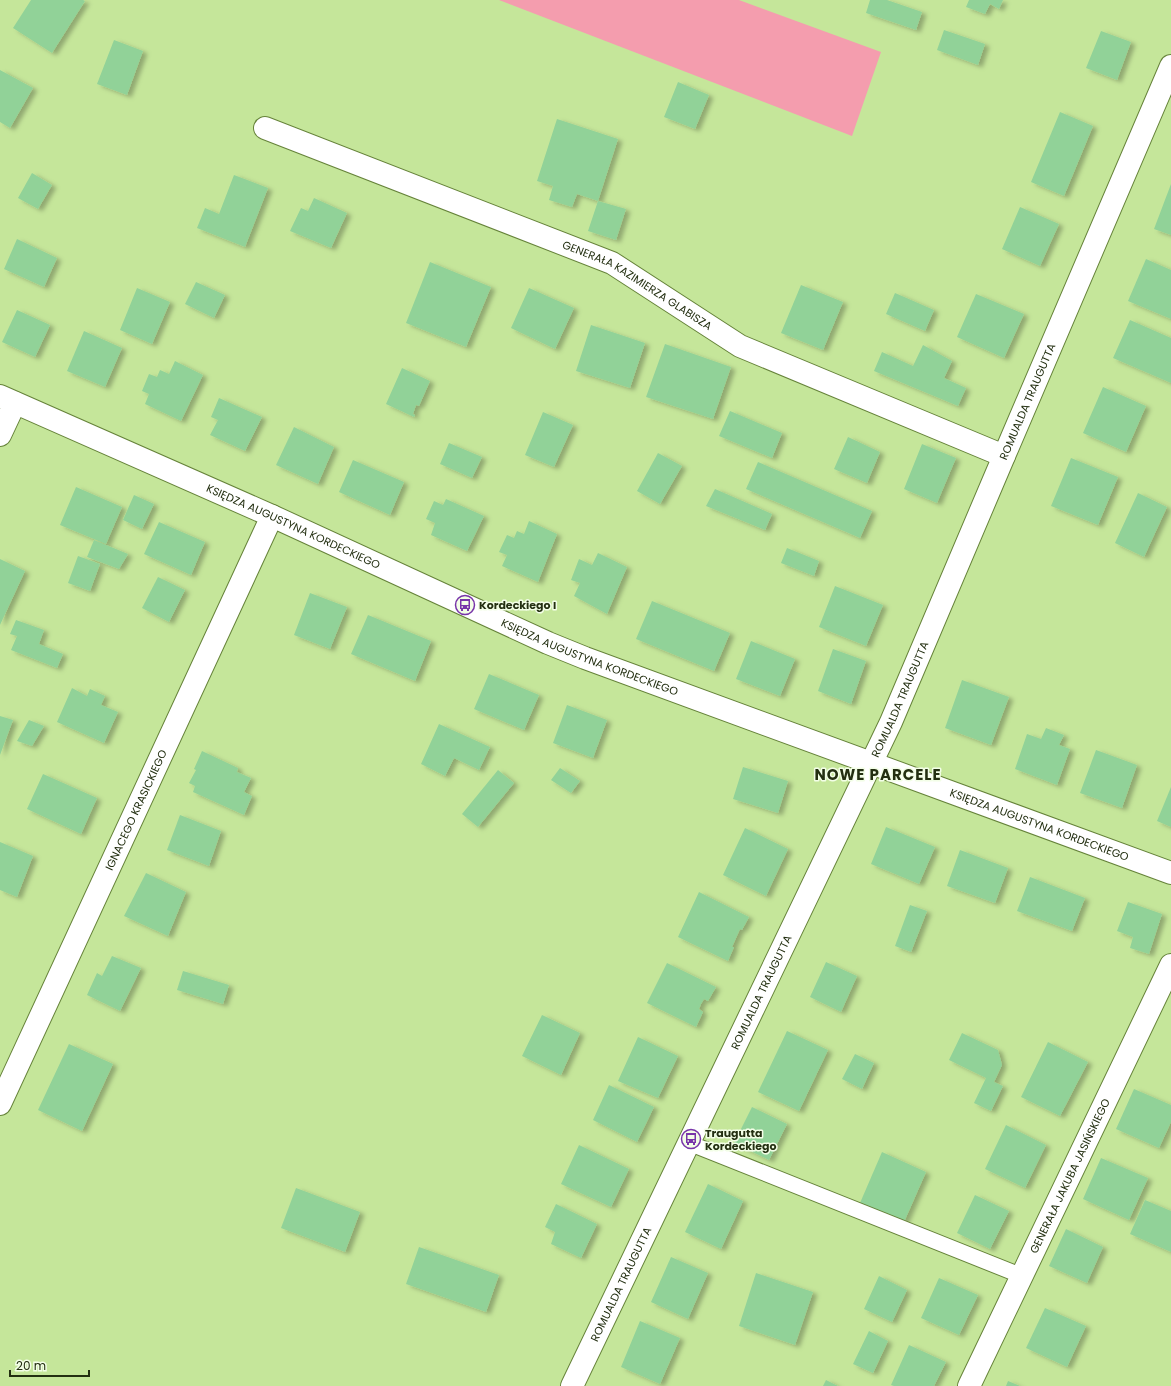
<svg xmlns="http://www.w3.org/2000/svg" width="1171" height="1386" font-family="Poppins,sans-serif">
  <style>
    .water { fill: #f49dae }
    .building { fill: #91d298; filter: url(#shadow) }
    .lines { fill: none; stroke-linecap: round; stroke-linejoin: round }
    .lane-casing { stroke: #66833a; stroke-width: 17 }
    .street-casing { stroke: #66833a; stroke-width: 24 }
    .lane { stroke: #fff; stroke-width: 15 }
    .street { stroke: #fff; stroke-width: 22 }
    .labels { text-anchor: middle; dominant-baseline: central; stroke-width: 3; stroke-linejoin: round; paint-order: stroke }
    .street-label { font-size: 11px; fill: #232f11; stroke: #f3fee7 }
    .poi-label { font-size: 11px; font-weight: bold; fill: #232f11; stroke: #f3fee7; text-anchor: start }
    .district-label { font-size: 15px; font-weight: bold; letter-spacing: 1px; fill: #232f11; stroke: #f3fee7 }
  </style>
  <defs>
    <filter id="shadow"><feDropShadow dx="4.5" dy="2.5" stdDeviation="2" flood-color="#0004"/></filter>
  </defs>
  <rect width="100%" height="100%" fill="#c5e69a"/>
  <polygon class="water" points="499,0 739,0 881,52 852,136"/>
  <g class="building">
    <polygon points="31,0 83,0 85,1 52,53 13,28"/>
    <polygon points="870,0 887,0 922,12 916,30 866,13"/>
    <polygon points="969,0 1003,0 999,9 990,4 985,14 966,7"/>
    <polygon points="944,30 985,44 978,65 937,50"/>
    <polygon points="1101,31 1131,42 1117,80 1086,68"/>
    <polygon points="114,40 143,51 127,95 97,84"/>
    <polygon points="0,70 33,88 10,128 0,122"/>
    <polygon points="678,82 709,95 695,129 664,117"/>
    <polygon points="1060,112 1093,126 1064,196 1031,182"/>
    <polygon points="557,119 618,139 598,201 577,194 572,207 549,200 553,186 537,181"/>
    <polygon points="32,173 52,185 38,209 18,198"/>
    <polygon points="234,175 268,188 245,247 197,228 205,208 219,214"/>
    <polygon points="1171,184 1171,235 1154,229"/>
    <polygon points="314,198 347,213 331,248 290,231 301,208 308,211"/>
    <polygon points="598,201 626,209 616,240 588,231"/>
    <polygon points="1020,207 1059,224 1040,266 1002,249"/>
    <polygon points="17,239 57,258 44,287 4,269"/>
    <polygon points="1146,259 1171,270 1171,319 1128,301"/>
    <polygon points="430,262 491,287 466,347 406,323"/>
    <polygon points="196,282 225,295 214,318 185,304"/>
    <polygon points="801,285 843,302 823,350 781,333"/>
    <polygon points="137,288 170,302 152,344 120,330"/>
    <polygon points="529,288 574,308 555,349 511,328"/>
    <polygon points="895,293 934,310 925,331 886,314"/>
    <polygon points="976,294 1024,314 1004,358 957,337"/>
    <polygon points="17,310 50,325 35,357 2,342"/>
    <polygon points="1130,320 1171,338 1171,383 1113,358"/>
    <polygon points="591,325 645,343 630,388 576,371"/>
    <polygon points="84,331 122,348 105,387 67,371"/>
    <polygon points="665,344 731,367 713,419 646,397"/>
    <polygon points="923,345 952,361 944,378 966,388 958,406 874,371 882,352 913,366"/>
    <polygon points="175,361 203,375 181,421 145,404 149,394 142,391 149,374 157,377 160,370 169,374"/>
    <polygon points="402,368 430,381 419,406 416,405 413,414 415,415 414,417 386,404"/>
    <polygon points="1103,387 1146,406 1126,452 1083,433"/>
    <polygon points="219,398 262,417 245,451 210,435 218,420 211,417"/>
    <polygon points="730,411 782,433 772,458 719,436"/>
    <polygon points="543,412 573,425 554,467 525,455"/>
    <polygon points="294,427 334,447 318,484 276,465"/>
    <polygon points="848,437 880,452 867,483 834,469"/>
    <polygon points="449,443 482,457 472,478 440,464"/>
    <polygon points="922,444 956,458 937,503 904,489"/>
    <polygon points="658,453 682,466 660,504 637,491"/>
    <polygon points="1071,458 1118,477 1098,525 1051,506"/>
    <polygon points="353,460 404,482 390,515 339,492"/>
    <polygon points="758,462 872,511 860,538 746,489"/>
    <polygon points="76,487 122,507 106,544 60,525"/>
    <polygon points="715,489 772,514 765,530 706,506"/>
    <polygon points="1138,493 1167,507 1144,557 1115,543"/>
    <polygon points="134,495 154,504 142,529 123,520"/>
    <polygon points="446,499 484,516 467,551 431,535 435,523 426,519 434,501 443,505"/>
    <polygon points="529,521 557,534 538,582 502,566 507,555 499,552 507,535 514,538 517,531 524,534"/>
    <polygon points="159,522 205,542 191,575 144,554"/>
    <polygon points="94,540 128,554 119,569 87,557"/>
    <polygon points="787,548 819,561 814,576 781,563"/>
    <polygon points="598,553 627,567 607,614 574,596 580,583 571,580 579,559 592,565"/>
    <polygon points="78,556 100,564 90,591 68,583"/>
    <polygon points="0,559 25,571 0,625"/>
    <polygon points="158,577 185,590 169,622 142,608"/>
    <polygon points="835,586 883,605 866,646 819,627"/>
    <polygon points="310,593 347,607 330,649 294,635"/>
    <polygon points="652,601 730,633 714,671 636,639"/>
    <polygon points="368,615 431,641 415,681 351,654"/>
    <polygon points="16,620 44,630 39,644 63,654 57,668 11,650 17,636 10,634"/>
    <polygon points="751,641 795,659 780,696 736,679"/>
    <polygon points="833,649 866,661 851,704 818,691"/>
    <polygon points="489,674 539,695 524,730 474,709"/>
    <polygon points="962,680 1009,697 991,745 945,728"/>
    <polygon points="72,688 87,696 90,689 105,696 101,705 118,712 104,743 57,722"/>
    <polygon points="567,705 607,720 593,758 553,743"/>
    <polygon points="0,716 13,720 0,755"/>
    <polygon points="29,720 44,726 32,746 17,741"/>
    <polygon points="439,724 490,747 479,770 454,758 445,776 421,764"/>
    <polygon points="1046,728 1064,735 1059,745 1070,749 1057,785 1015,769 1027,734 1041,739"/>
    <polygon points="1096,750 1137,765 1122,808 1080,793"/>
    <polygon points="202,751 238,768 237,772 251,778 244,792 252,796 244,815 193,792 195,786 189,783 196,770 194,769"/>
    <polygon points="743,767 788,781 778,813 733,799"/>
    <polygon points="560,768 580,781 571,793 551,780"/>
    <polygon points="498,770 514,783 478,827 462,814"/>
    <polygon points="43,774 97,798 81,834 27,809"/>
    <polygon points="1171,787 1171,827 1157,821"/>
    <polygon points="180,815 221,831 209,866 167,850"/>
    <polygon points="886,827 935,847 919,884 871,864"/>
    <polygon points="745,828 788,849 766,896 723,875"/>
    <polygon points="0,842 33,856 17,897 0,890"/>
    <polygon points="960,850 1008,868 995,903 947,886"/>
    <polygon points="146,873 186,892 168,936 124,916"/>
    <polygon points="1030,877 1085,898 1072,931 1017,911"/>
    <polygon points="699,892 749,917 742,930 740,929 732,947 734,947 728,961 678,937"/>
    <polygon points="1128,902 1162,914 1149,954 1130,948 1133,937 1117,931"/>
    <polygon points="910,905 927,911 911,952 895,946"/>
    <polygon points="112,956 141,968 120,1011 87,995 97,973 102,976"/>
    <polygon points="826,962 857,976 841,1012 810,997"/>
    <polygon points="667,963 716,987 708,1001 704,999 701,1004 699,1009 703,1012 696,1027 647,1003"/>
    <polygon points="183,971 229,985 223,1004 177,990"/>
    <polygon points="542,1015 580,1033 561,1075 522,1056"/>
    <polygon points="787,1031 828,1050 799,1111 758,1092"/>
    <polygon points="962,1033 998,1050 1002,1065 994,1082 1003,1086 991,1111 974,1103 986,1078 949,1060"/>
    <polygon points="638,1037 678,1056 658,1098 618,1081"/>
    <polygon points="1048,1042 1088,1062 1060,1116 1021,1097"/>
    <polygon points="69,1044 113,1064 82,1131 38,1110"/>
    <polygon points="855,1054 874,1063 862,1089 842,1079"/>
    <polygon points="609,1085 654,1107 637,1142 593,1120"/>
    <polygon points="1134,1089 1171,1105 1171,1122 1159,1148 1116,1129"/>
    <polygon points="752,1107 787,1124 769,1160 734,1143"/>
    <polygon points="1006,1125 1046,1145 1025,1188 985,1169"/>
    <polygon points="579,1145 629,1169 611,1207 561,1184"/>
    <polygon points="882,1152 926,1172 904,1222 860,1203"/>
    <polygon points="1101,1158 1148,1178 1129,1220 1083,1199"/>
    <polygon points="708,1184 743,1201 721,1249 685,1232"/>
    <polygon points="296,1188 360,1212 345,1252 281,1228"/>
    <polygon points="975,1195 1009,1211 990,1249 957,1233"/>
    <polygon points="1145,1200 1171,1211 1171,1252 1130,1234"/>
    <polygon points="556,1204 597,1224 581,1258 551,1244 555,1232 545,1227"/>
    <polygon points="1066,1229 1103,1247 1087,1283 1049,1266"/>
    <polygon points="419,1247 499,1275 486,1312 406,1284"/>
    <polygon points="671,1257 708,1273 688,1319 651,1302"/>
    <polygon points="756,1273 813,1292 795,1345 739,1326"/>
    <polygon points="879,1276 907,1290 892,1322 864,1309"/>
    <polygon points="939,1278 978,1295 959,1335 921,1318"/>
    <polygon points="1045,1308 1086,1326 1067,1367 1026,1348"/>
    <polygon points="640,1321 680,1338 660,1384 621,1367"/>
    <polygon points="869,1331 888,1341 873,1373 853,1364"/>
    <polygon points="909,1345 946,1362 934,1386 894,1386 891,1385"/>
    <polygon points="826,1380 838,1386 823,1386"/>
    <polygon points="1008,1381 1020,1386 1006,1386"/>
  </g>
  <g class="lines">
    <g class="lane-casing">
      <polyline id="lane" points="689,1143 1022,1276"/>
    </g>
    <g class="street-casing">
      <g id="street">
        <path id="s1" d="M265,128L612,263L740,346L1004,456"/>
        <path id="s2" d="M0,396L272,516L548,643L585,658L1171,873"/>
        <polyline points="0,435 15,403"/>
        <path id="s3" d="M0,1104L272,516"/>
        <path id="s4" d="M572,1386L891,722L1004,456L1171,66"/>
        <path id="s5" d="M969,1386L1171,965"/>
      </g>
    </g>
    <use href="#lane" class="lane"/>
    <use href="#street" class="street"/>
  </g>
  <defs>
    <g id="bus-ring" transform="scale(1)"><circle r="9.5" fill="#f3fee7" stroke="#7835a9" stroke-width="1.5"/><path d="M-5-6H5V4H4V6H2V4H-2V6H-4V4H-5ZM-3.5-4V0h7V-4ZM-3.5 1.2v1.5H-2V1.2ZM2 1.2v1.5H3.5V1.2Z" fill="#7835a9"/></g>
  </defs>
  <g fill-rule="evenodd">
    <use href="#bus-ring" x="465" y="605"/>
    <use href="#bus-ring" x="691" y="1139"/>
  </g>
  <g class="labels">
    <g class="street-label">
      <text stroke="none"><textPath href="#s1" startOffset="405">GENERAŁA KAZIMIERZA GLABISZA</textPath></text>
      <text stroke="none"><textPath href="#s4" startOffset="1085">ROMUALDA TRAUGUTTA</textPath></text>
      <text stroke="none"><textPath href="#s2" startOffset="321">KSIĘDZA AUGUSTYNA KORDECKIEGO</textPath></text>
      <text stroke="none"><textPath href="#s2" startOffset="645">KSIĘDZA AUGUSTYNA KORDECKIEGO</textPath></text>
      <text stroke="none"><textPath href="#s4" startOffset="761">ROMUALDA TRAUGUTTA</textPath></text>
      <text stroke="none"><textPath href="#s3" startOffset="324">IGNACEGO KRASICKIEGO</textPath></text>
      <text stroke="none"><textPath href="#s2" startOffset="1125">KSIĘDZA AUGUSTYNA KORDECKIEGO</textPath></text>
      <text stroke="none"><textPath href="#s4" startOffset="437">ROMUALDA TRAUGUTTA</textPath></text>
      <text stroke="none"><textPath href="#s5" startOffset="233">GENERAŁA JAKUBA JASIŃSKIEGO</textPath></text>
      <text stroke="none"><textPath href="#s4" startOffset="113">ROMUALDA TRAUGUTTA</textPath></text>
    </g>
    <g class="poi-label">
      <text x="479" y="605">Kordeckiego I</text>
      <text x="705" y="1133">Traugutta<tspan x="705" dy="13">Kordeckiego</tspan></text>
    </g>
    <g class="district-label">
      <text x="878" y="774">NOWE PARCELE</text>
    </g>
  </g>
  <path d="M10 1370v6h79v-6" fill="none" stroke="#232f11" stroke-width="2"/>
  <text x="16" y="1370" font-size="12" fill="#232f11" stroke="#f3fee7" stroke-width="3" paint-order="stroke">20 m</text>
</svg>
